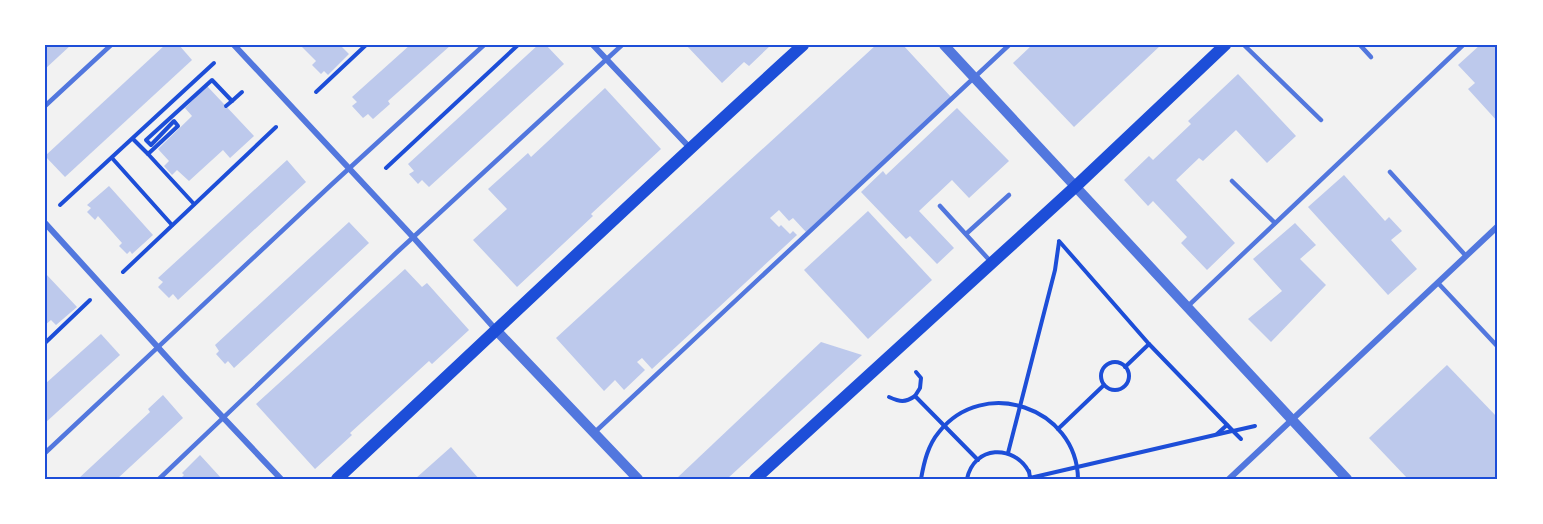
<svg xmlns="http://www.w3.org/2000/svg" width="1543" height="524" font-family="Quicksand,sans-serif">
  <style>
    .building { fill: #bdc9ec }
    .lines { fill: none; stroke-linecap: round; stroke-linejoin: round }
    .path { stroke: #1d4ed8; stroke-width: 4 }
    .service { stroke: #5277de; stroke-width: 4.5 }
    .minor { stroke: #5277de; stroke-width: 6 }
    .tertiary { stroke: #5277de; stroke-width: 10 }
    .secondary { stroke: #1d4ed8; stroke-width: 12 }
    .neatline { fill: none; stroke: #1d4ed8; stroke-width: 2 }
  </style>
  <rect width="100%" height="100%" fill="#f2f2f2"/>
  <g class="building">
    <polygon points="45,45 71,45 45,69"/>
    <polygon points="165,45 179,45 192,60 65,177 45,156"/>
    <polygon points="300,45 340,45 349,54 328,75 324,71 321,74 312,65 316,61"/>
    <polygon points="410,45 451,45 388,101 390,104 373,119 368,114 363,118 352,106 357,102 352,97"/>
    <polygon points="538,45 546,45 564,64 429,187 422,180 418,184 409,174 414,171 408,164"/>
    <polygon points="686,45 771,45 749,66 744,62 722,83"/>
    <polygon points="876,45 903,45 951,97 806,232 793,218 789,221 779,210 770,218 779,227 781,225 790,234 793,231 797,235 652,369 642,358 637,362 645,370 624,390 615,380 604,391 556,338"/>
    <polygon points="1032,45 1161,45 1074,127 1013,63"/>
    <polygon points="1480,45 1498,45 1498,122 1468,89 1475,83 1458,65"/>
    <polygon points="1238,74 1296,136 1267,163 1236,130 1203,161 1199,158 1176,180 1235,243 1207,270 1181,243 1187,237 1153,201 1148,206 1124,180 1149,156 1153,160 1191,124 1188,121"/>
    <polygon points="207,86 254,136 230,158 223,150 189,181 177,170 172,175 164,166 169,161 158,149 192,116 185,108"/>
    <polygon points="605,88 661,149 591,214 593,216 517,287 473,240 507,209 488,189 528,153 531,157"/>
    <polygon points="957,108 1009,161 969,198 952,180 919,211 954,248 937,264 910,236 906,239 861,192 883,171 886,175"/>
    <polygon points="287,160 306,182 178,300 173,294 169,298 158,287 163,282 158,278"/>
    <polygon points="1344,175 1385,221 1389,217 1402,231 1391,240 1417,269 1388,295 1308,207"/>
    <polygon points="109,186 153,235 132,254 130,251 127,254 119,246 122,243 98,216 95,220 87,212 91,208 87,205"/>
    <polygon points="868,211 932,280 868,339 804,270"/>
    <polygon points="349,222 369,243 234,368 228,361 225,364 216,354 219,351 215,345"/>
    <polygon points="1295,223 1316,245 1300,259 1326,285 1271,342 1248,319 1282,291 1253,259"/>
    <polygon points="405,269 422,287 427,283 469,330 432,364 429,361 350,433 352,435 315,469 256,404"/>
    <polygon points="45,273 77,307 56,325 51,320 45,325"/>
    <polygon points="101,334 120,355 45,423 45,384"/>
    <polygon points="821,342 862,355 727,479 677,478"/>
    <polygon points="1447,365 1498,418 1498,479 1408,479 1369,438"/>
    <polygon points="163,395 183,418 117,479 78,479 150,412 148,409"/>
    <polygon points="451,447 479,479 415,479"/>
    <polygon points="200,455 222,479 180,479 184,475 182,473"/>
  </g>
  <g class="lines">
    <g class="path">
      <polyline points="316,92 366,45"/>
      <polyline points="226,106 232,101"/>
      <polyline points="133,139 148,154"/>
      <polyline points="112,158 172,225"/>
      <polyline points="386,168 518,45"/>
      <polyline points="194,204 148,154 178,126 174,121 151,145 146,140 212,80 232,101 242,92"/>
      <polyline points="60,205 214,63"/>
      <polyline points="1059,241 1149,344 1233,431"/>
      <polyline points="123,272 276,127"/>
      <polyline points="45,343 90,300"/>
      <circle cx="1115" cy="376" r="14"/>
      <polyline points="1125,367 1149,344"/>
      <polyline points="916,372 921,378 920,388 915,396 978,460"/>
      <path d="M889,397C900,402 905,403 915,396"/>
      <polyline points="1058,429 1104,385"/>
      <polyline points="1217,434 1227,425"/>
      <polyline points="1241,439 1233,431 1255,426"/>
      <polyline points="1008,453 1055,270 1059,242"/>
      <polyline points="1029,471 1030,478 1232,431"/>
      <path d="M921,479C924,462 928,445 939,432C983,376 1077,407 1078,479"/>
      <path d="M967,479C974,445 1014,444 1029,472"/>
    </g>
    <g class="service">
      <polyline points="1244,45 1321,120"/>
      <polyline points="1360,45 1371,57"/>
      <polyline points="45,106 111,45"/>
      <polyline points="1390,172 1466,256"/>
      <polyline points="1232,181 1275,223"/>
      <polyline points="940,206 992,263"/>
      <polyline points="966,234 1009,195"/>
      <polyline points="1438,283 1498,347"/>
      <polyline points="1187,307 1463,45"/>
      <polyline points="595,432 1009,45"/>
      <polyline points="45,453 331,185 484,45"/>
      <polyline points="159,479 396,253 622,45"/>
    </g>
    <g class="minor">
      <polyline points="234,45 413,237 497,331"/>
      <polyline points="593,45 690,148"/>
      <polyline points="45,223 184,376 281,479"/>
      <polyline points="1229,479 1498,226"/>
    </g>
    <g class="tertiary">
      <polyline points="944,45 1347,479"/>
      <polyline points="497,331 638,479"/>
    </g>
    <g class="secondary">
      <path d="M337,479C492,335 645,188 803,45"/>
      <polyline points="755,479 1075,187 1225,45"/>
    </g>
  </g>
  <rect width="1543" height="524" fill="none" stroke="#ffffff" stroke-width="93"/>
  <rect x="46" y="46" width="1450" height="432" class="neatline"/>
</svg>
